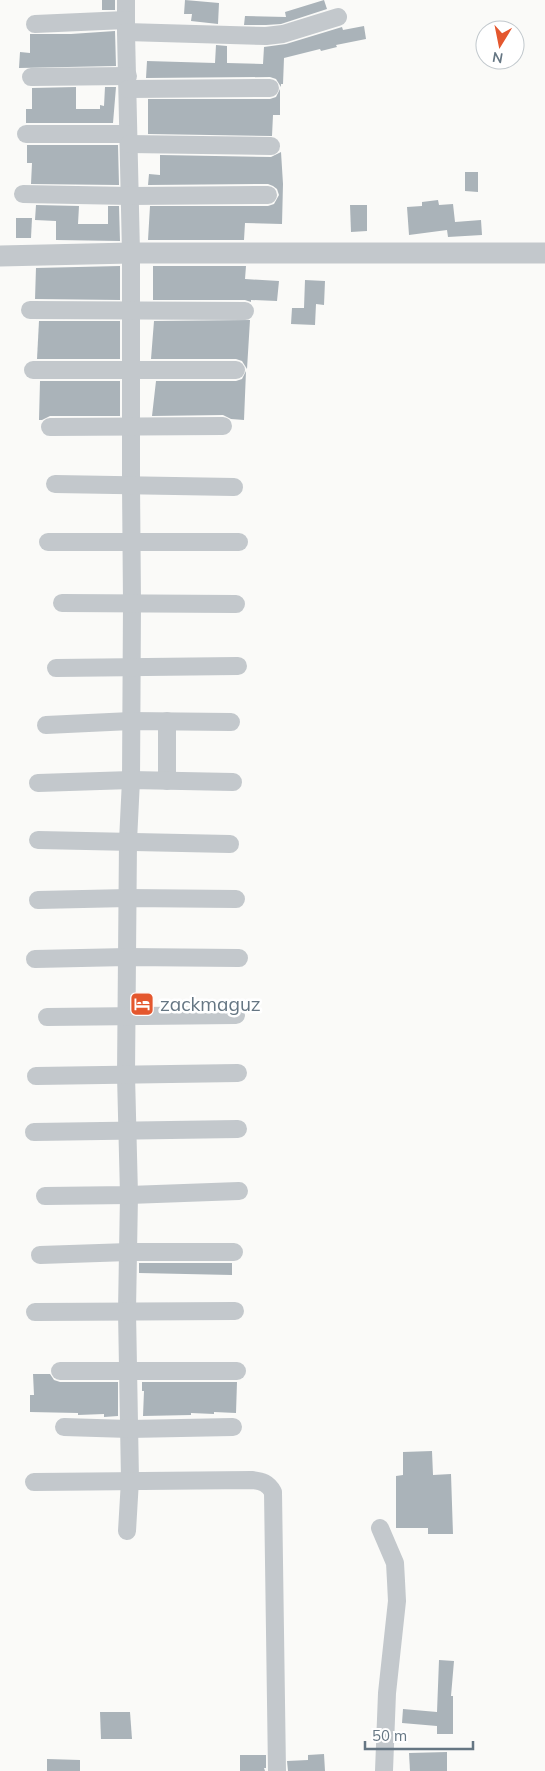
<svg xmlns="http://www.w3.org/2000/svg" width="545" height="1771" font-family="Mulish,sans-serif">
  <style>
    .building { fill: #aab3b9 }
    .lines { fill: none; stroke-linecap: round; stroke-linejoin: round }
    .minor { stroke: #c3c8cc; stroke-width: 18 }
    .tertiary { stroke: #c3c8cc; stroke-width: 21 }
    .labels { text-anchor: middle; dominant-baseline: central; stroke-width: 5; stroke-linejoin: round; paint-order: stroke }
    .poi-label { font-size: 19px; fill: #657683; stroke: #fff; text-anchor: start }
  </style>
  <rect width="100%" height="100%" fill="#fafaf8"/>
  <g class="building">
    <rect x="102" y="0" width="13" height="10"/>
    <polygon points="185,0 219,3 218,24 191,21 192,14 184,14"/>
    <polygon points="324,0 327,9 281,24 266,25 244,25 245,16 286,17 285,12"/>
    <polygon points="364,26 366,39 336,45 337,47 321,51 320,49 284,58 283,84 281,84 281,87 276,79 270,77 146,78 147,61 215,63 216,45 227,46 227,63 263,64 264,47 286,44 342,27 343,30"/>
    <polygon points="115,31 116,66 19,68 20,52 30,53 30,34 71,34"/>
    <polygon points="76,87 76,109 100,109 100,105 104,106 105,87 116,87 113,123 26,123 26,109 32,109 32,88"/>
    <polygon points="280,89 280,115 273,115 272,136 148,134 148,99 270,99 276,97"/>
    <polygon points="27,145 118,145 119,185 31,184 32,163 27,163"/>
    <polygon points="281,152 283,184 282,224 245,223 244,240 148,240 150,206 268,206 274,204 279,195 277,189 273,186 268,184 148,185 149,174 160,175 160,155 271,157"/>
    <polygon points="465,172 478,172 478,192 465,191"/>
    <polygon points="438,200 439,205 453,204 455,222 481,220 482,235 448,237 447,230 409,235 407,207 422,206 422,202"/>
    <polygon points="36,205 79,206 78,224 108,224 108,206 119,206 120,241 56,240 56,221 35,220"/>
    <polygon points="350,205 367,205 367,231 351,232"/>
    <polygon points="16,218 32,218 31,238 16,238"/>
    <polygon points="120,266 120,300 35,299 36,268"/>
    <polygon points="153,266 246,266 245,279 279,281 277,301 251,300 251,302 245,300 153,300"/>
    <polygon points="305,280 325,281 324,305 316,304 315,325 291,324 292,308 304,308"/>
    <polygon points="250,320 247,369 242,361 236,359 151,359 154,321"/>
    <polygon points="39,321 120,321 120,359 37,359"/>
    <polygon points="246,371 244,420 231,419 223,415 152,416 156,381 236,381 242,379"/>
    <polygon points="40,381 120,381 120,416 50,416 42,420 39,420"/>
    <polygon points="139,1263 232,1263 232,1275 139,1273"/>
    <polygon points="33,1374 50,1374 54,1380 60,1382 118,1382 118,1416 104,1417 104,1414 78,1415 78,1413 30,1412 30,1395 34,1395"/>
    <polygon points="142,1382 237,1382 236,1413 214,1412 214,1414 191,1413 191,1415 143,1416 144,1391 142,1391"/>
    <polygon points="432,1451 433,1475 451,1474 453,1534 428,1534 428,1528 396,1528 396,1476 403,1475 403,1452"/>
    <polygon points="439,1660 454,1661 451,1696 453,1696 453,1734 437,1734 437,1726 402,1723 403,1709 437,1712"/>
    <polygon points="100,1712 130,1712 132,1739 101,1739"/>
    <polygon points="447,1752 447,1771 410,1771 409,1753"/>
    <polygon points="324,1754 325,1771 288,1771 287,1761 308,1760 308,1755"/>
    <polygon points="240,1755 266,1755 266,1768 264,1768 265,1771 240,1771"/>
    <polygon points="47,1759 80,1760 80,1771 47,1771"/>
  </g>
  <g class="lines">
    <g class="minor">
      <polyline points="126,0 126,32 131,253 131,484 132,603 131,780 128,841 127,957 126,1075 129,1195 127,1311 130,1480 127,1531"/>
      <polyline points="35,24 126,20"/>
      <polyline points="126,32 266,36 283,34 338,17"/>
      <polyline points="31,77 128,76"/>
      <polyline points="128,89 270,88"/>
      <polyline points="26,134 128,134"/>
      <polyline points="129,144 271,146"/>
      <polyline points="23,194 130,196 268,195"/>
      <polyline points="30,310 245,311"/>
      <polyline points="33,370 236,370"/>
      <polyline points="50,427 223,426"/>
      <polyline points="55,484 234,487"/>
      <polyline points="48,542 239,542"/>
      <polyline points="62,603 236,604"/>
      <polyline points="56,668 238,666"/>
      <polyline points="167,721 167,781"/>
      <polyline points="46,725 131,721 231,722"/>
      <polyline points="38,783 131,780 233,782"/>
      <polyline points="38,840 230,844"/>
      <polyline points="38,900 128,898 236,899"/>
      <polyline points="35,959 127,957 239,958"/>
      <polyline points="47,1017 236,1015"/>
      <polyline points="36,1076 238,1073"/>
      <polyline points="34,1132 238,1129"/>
      <polyline points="45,1196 129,1195 239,1191"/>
      <polyline points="40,1255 129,1252 234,1252"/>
      <polyline points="35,1312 235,1311"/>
      <polyline points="60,1371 237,1371"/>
      <polyline points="64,1427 129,1429 233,1427"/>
      <path d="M34,1482L252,1480C262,1481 268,1483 273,1492L277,1771"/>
      <polyline points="380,1528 395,1563 396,1581 397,1601 387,1693 384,1771"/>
    </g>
    <polyline class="tertiary" points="0,256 131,253 545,253"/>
  </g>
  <defs>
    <g id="hotel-square" transform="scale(1.25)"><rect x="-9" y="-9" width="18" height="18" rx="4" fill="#e4572e" stroke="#fff"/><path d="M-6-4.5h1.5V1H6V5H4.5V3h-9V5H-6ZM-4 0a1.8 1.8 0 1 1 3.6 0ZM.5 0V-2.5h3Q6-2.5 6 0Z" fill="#fff"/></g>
  </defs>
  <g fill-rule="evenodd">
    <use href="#hotel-square" x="142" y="1004"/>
  </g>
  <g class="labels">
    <g class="poi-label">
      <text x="160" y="1004">zackmaguz</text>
    </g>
  </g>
  <g transform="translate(500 45) rotate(190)"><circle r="24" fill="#ffffff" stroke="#c1c8cd"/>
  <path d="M0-4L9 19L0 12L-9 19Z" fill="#e4572e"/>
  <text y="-8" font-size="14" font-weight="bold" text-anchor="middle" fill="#657683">N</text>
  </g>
  <path d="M365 1741v8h108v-8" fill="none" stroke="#657683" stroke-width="2.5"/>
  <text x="372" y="1741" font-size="15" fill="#657683" stroke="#ffffff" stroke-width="4" paint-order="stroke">50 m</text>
</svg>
